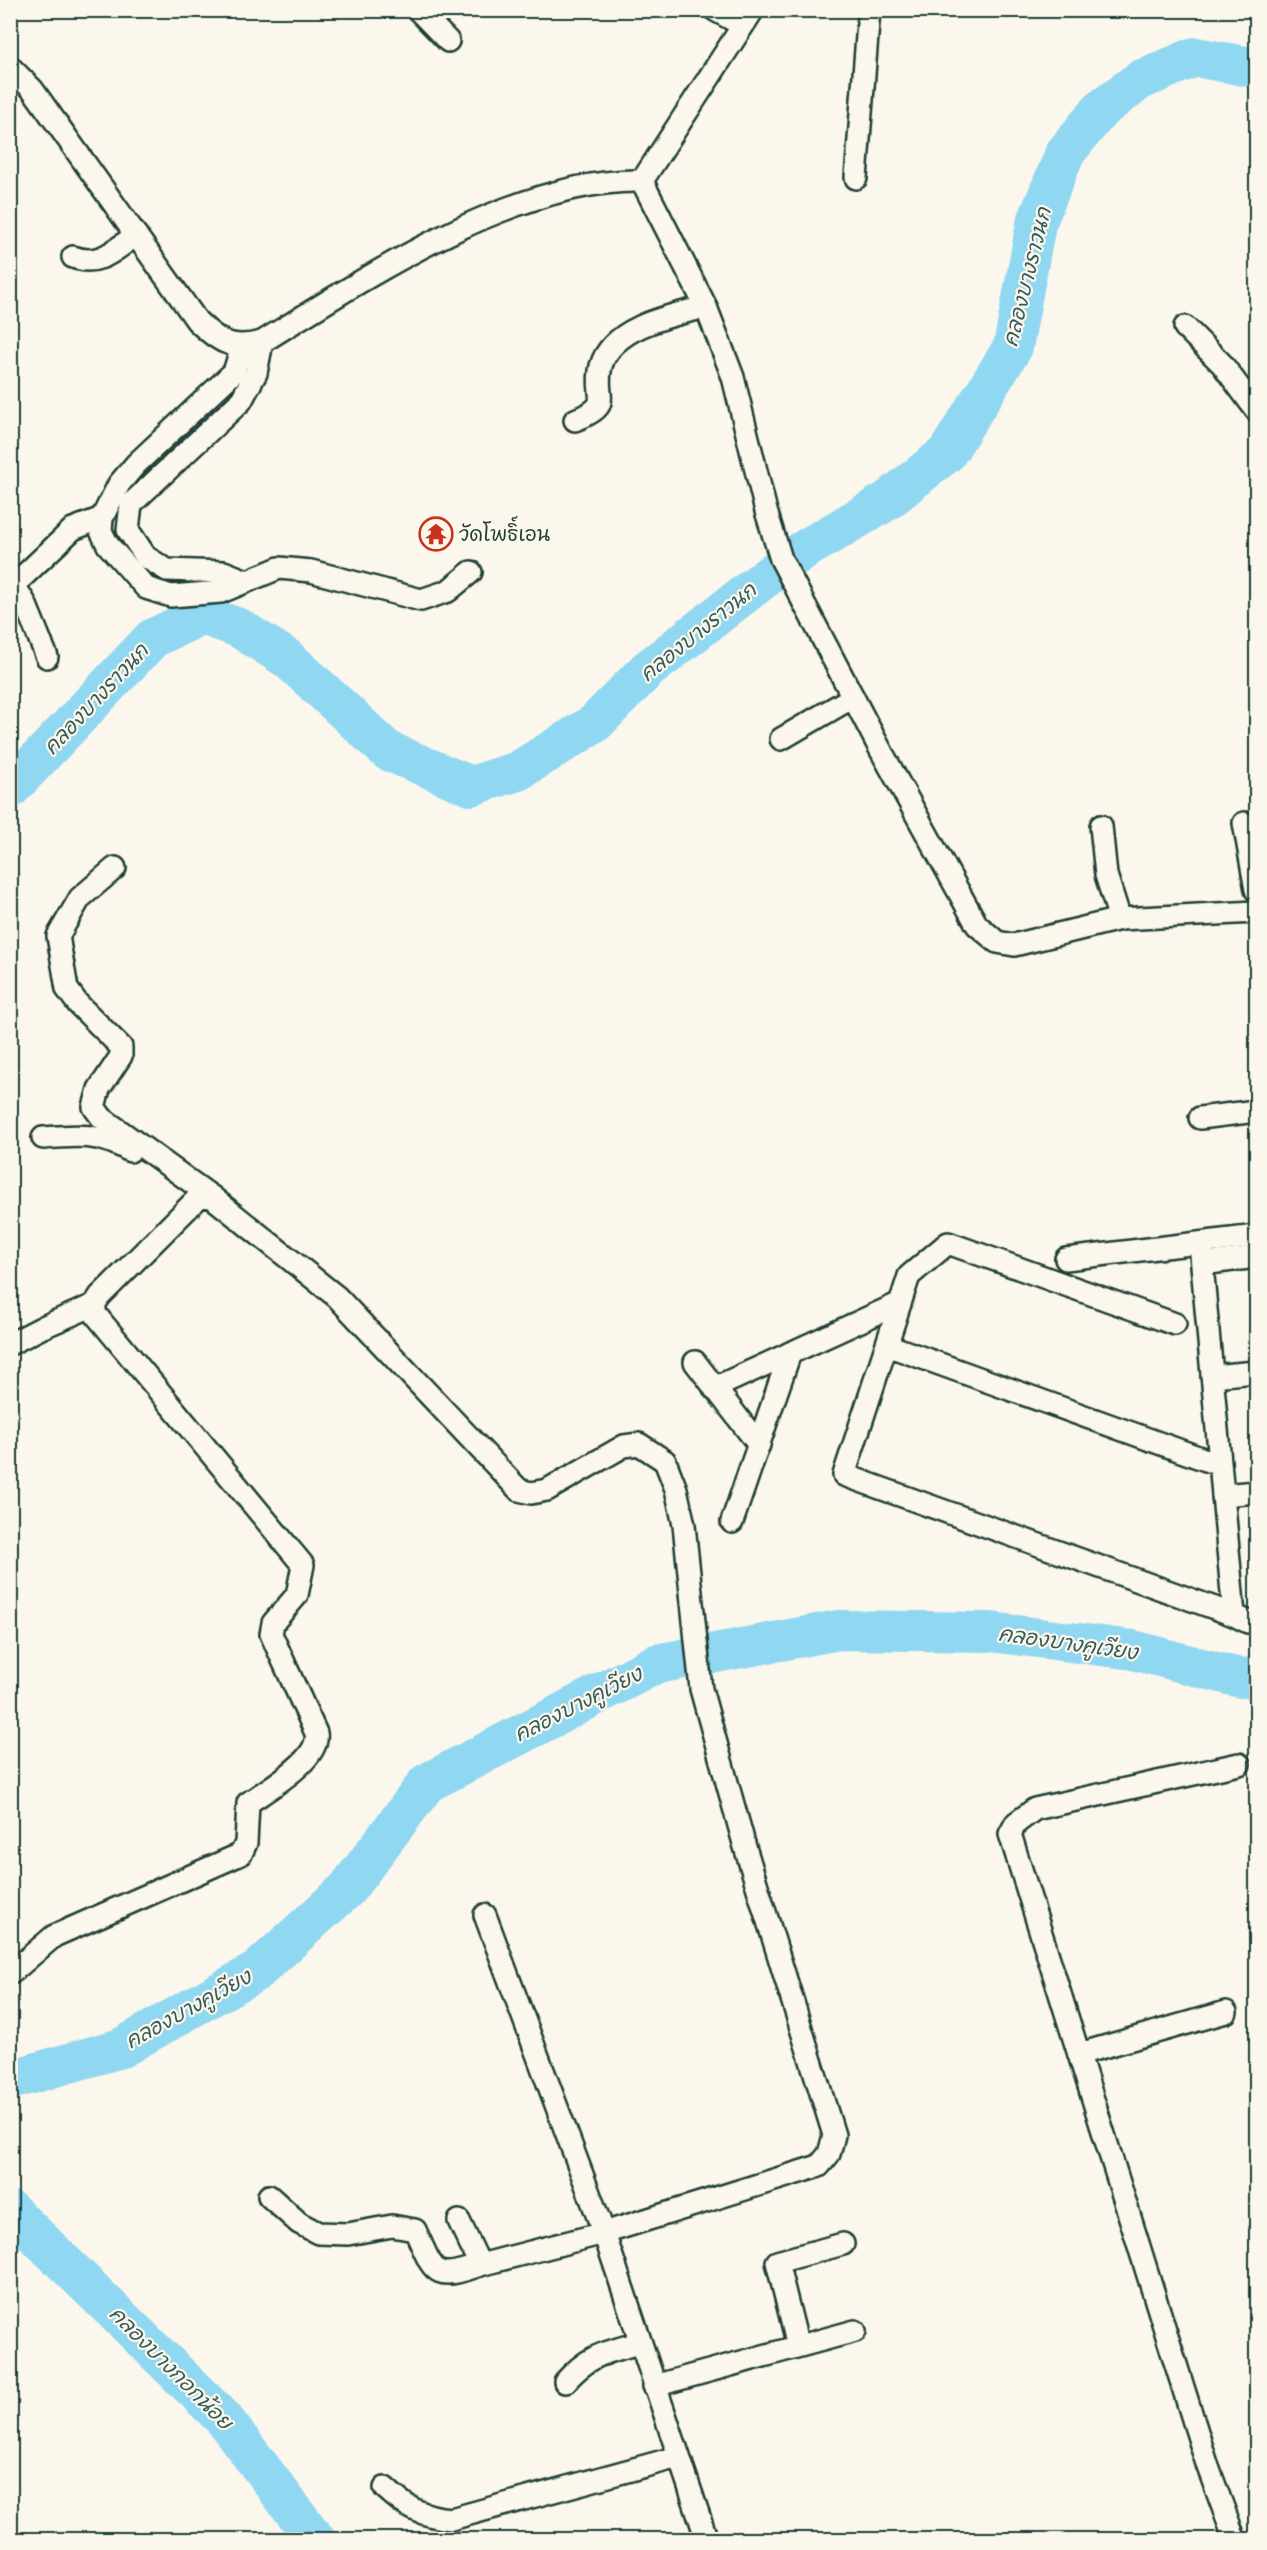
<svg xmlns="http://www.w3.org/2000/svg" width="1267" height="2550" font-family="'Comic Neue','Playpen Sans Thai',sans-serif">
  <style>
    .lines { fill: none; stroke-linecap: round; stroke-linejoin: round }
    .river { stroke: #90d7f1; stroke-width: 40 }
    .minor-casing { stroke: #1f3d34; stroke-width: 26 }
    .minor { stroke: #fbf7ec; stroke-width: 21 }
    .labels { text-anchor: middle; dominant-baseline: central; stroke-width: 4.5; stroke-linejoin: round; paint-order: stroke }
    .poi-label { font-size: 20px; fill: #1f3d34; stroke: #fbf7ec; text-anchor: start }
    .water-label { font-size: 21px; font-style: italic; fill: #365c5a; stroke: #fbf7ec }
  </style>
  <rect width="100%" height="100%" fill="#fbf7ec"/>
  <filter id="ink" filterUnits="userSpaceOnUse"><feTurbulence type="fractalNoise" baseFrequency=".0167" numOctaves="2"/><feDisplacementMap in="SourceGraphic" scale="12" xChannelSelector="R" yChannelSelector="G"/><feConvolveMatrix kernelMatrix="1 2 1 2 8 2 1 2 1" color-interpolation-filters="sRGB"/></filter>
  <g filter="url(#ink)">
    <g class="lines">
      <g class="river">
        <polyline points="10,789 153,638 202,615 239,628 288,659 388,751 471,786 518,771 594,724 647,670 760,582 802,551 887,501 947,453 1013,347 1036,224 1065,153 1100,110 1140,80 1195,57 1256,68"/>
        <polyline points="10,2080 121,2048 257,1971 347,1889 427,1783 656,1664 839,1630 991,1632 1133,1650 1240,1678 1256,1677"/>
        <polyline points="10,2210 223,2418 316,2540"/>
      </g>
      <g class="minor-casing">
        <g id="minor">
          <polyline points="418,10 448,41"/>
          <polyline points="715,10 742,25"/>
          <path d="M10,67L33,90L197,321C219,342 231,350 262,342C367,277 516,178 642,181"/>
          <polyline points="856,178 869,10"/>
          <polyline points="642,181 706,307 733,377 766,511 781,559 879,747 977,925 997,942 1014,945 1120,919 1256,912"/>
          <polyline points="642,181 753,10"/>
          <path d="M73,257C100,267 114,250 136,235"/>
          <polyline points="1185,327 1222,364 1256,410"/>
          <polyline points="242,347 234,372 136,464 119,484 102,518 101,531 108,545 146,588 171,596 221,592 279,568 311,571 421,600 448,591 471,572"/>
          <path d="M575,420C616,404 593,398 601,366C612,326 673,315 706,307"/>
          <polyline points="247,581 224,572 167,570 146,557 128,530 131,504 241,401 256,373 262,342"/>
          <polyline points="47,657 25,603 14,585 73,529 102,518"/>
          <polyline points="781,739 853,697"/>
          <polyline points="1244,823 1256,890"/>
          <polyline points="1101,826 1106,875 1120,919"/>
          <polyline points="115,868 80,898 58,936 67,989 78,1004 121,1047 121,1056 99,1089 94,1107 102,1118 212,1197"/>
          <polyline points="1200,1118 1256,1111"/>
          <path d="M43,1138C78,1135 99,1133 130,1151"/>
          <polyline points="1066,1259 1256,1236"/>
          <polyline points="1202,1264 1256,1257"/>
          <polyline points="1175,1324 948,1243 909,1276 844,1475 1234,1615 1200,1243"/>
          <polyline points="10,1344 43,1327 94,1305"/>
          <polyline points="887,1345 1220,1465"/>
          <polyline points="695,1362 759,1445"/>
          <polyline points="1212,1376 1256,1372"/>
          <polyline points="714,1388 900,1303"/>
          <polyline points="1223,1495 1256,1492"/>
          <polyline points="732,1522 790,1353"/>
          <polyline points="1234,1615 1248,1622 1256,1621"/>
          <path d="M10,1974L54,1936L241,1854L246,1843L248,1803C268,1789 321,1759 316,1733L271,1634L273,1623L297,1595L303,1565L96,1315L94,1305L100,1296L200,1196L212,1197L337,1297L519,1490L531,1493L547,1490L624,1446L639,1444L665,1461L676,1489L684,1525L701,1689L745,1847L834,2135L829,2154L819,2166L604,2233L707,2540"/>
          <polyline points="1079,2054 1226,2012"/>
          <path d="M269,2196L299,2223L318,2233L348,2234L392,2226L415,2230C435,2273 432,2282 480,2265"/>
          <polyline points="459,2221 480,2265 604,2233 485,1915"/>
          <polyline points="798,2346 777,2262 843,2244"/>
          <path d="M565,2382C589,2355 604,2353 639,2343"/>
          <polyline points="654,2386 855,2331"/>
          <path d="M385,2488C406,2508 422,2516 451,2519L678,2457"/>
          <polyline points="1235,2540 1208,2467 1010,1834 1016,1823 1035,1809 1239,1764"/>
        </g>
      </g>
      <use href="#minor" class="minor"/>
    </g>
  </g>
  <defs>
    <g id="temple-ring" transform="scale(1.725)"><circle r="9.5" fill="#fbf7ec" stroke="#c8321e" stroke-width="1.5"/><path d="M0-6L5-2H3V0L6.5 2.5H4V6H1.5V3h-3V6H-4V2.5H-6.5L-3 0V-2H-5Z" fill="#c8321e"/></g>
  </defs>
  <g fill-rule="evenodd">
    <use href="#temple-ring" x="436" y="534"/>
  </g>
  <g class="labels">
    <g class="poi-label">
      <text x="459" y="534">วัดโพธิ์เอน</text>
    </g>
    <g class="water-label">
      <text transform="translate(1027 277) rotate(-76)">คลองบางราวนก</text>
      <text transform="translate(698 632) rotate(-39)">คลองบางราวนก</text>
      <text transform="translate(96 699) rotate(-47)">คลองบางราวนก</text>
      <text transform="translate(1068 1643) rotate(8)">คลองบางคูเวียง</text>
      <text transform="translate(578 1704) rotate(-27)">คลองบางคูเวียง</text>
      <text transform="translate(188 2009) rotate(-29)">คลองบางคูเวียง</text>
      <text transform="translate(171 2368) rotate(45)">คลองบางกอกน้อย</text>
    </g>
  </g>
  <rect width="1267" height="2550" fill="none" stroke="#fbf7ec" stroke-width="36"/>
  <rect x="18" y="18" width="1231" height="2514" fill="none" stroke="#1f3d34" stroke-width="2" filter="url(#ink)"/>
</svg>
